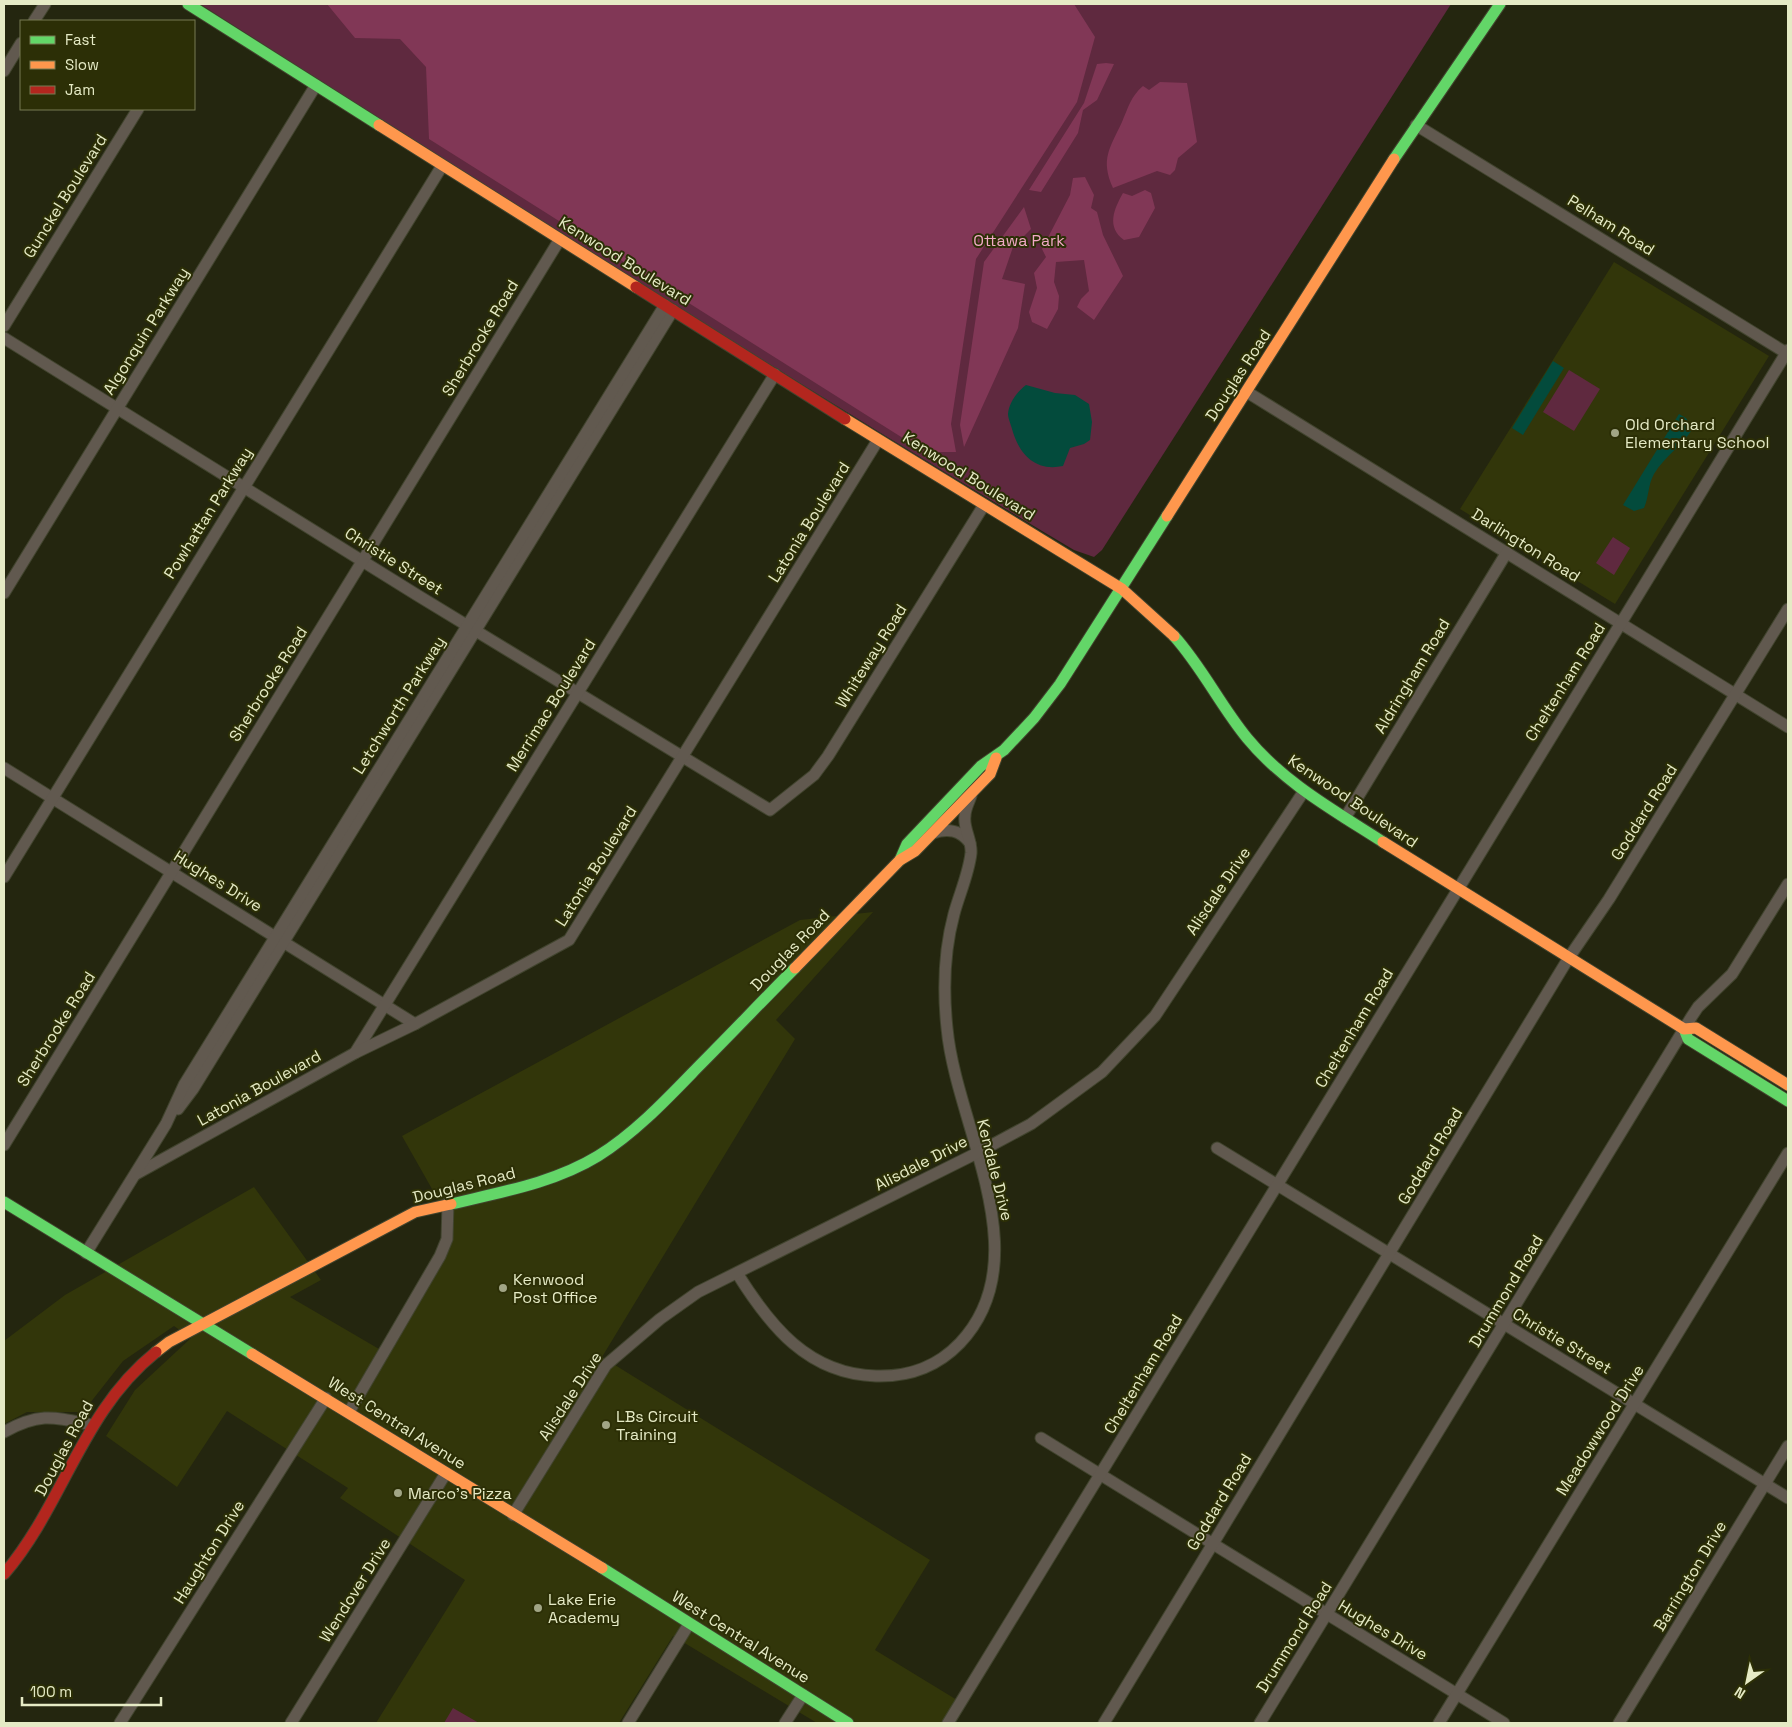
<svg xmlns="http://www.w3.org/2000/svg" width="1792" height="1727" font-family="'Space Grotesk',sans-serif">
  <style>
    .built { fill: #32360a }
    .green { fill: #5f293f }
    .forest { fill: #813756 }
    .water { fill: #034b3c }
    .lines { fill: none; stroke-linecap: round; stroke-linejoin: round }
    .street-casing { stroke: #41442e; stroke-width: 13 }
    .fast-casing { stroke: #41442e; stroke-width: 13 }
    .slow-casing { stroke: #41442e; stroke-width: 13 }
    .jam-casing { stroke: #41442e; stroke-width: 13 }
    .street { stroke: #61594f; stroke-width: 11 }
    .fast { stroke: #63d668; stroke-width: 11 }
    .slow { stroke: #ff974d; stroke-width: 11 }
    .jam { stroke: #b3261e; stroke-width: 11 }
    .poi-dot { fill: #a1a585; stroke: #2c2f06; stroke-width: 2 }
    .labels { text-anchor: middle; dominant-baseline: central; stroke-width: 4; stroke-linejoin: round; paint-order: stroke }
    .street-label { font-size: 16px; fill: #e5eac5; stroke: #2c2f06 }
    .park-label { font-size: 16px; fill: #f2a9c6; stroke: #2c2f06 }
    .poi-label { font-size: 16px; fill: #e5eac5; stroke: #2c2f06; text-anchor: start }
  </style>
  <rect width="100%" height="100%" fill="#24260f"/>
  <g class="built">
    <polygon points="1614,262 1769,356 1615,604 1460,509"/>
    <polygon points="873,912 776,1020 795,1039 602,1357 930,1560 875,1650 957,1700 943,1723 817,1723 673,1636 619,1723 376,1723 465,1580 340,1498 348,1488 227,1411 177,1487 106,1436 135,1390 191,1338 174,1326 123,1361 83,1412 27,1412 4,1424 4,1341 65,1295 254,1187 321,1280 290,1297 379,1349 453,1226 402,1136 800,920"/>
  </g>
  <g class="green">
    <path d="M200,4H1451L1102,550L1094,557L1074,550C779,374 489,189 200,4Z"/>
    <polygon points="1569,370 1600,389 1574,431 1543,412"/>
    <polygon points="1613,537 1630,548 1614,575 1596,563"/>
    <polygon points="453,1708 479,1723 444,1723"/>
  </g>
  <g class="forest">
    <polygon points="327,4 1074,4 1095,37 1077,102 976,259 951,424 956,452 925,452 429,139 426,67 400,39 355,38"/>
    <polygon points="1106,63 1114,64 1097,100 1083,110 1078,133 1041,192 1029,190 1084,103 1097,64"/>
    <path d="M1160,82L1187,83L1197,142L1178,158L1175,170L1170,175L1157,171L1113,188C1100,159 1110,148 1122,122C1128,108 1131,96 1143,86L1149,90Z"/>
    <polygon points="1085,177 1094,195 1091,208 1097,212 1103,235 1123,276 1094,320 1077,307 1081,299 1089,291 1084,260 1056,262 1054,282 1059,296 1058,309 1047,329 1032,322 1029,312 1037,288 1034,273 1046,257 1042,249 1070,195 1073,178"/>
    <path d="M1145,190L1151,193L1155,208L1139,237L1124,240C1106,227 1114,209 1123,193L1132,196Z"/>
    <polygon points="1024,207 1031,229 1013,247 1002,279 1025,284 1018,328 964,447 960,425 984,262"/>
  </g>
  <g class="water">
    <polygon points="1553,361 1564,368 1523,435 1512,428"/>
    <path d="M1026,385L1055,393L1075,395L1089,404L1092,422L1090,440L1084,444L1070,448L1063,466C1035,472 1019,454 1012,429C1011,425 1008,418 1008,414C1009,402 1018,391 1026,385Z"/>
    <path d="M1679,414L1686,418L1693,428C1682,446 1665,456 1654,474C1648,484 1649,497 1644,508L1634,511L1623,505Z"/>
  </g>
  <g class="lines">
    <g class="street-casing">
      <g id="street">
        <polyline points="34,21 45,4"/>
        <polyline points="4,71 21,43"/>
        <polyline points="1416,125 1788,354"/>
        <polyline points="4,326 138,109"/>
        <polyline points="4,338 417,595 770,810 814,775 828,756 984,505"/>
        <polyline points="1247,392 1788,727"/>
        <polyline points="4,593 316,85"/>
        <polyline points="4,768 415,1024"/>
        <polyline points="1345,818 1507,552"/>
        <path d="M933,833C948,828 960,830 970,843"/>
        <polyline points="4,877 442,166"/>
        <polyline points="355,1053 775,374"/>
        <polyline points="178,1109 193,1089 673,310"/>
        <polyline points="4,1145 560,239"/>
        <polyline points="1217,1148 1788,1498"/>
        <polyline points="136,1174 355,1053 415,1024 569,940 878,440"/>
        <polyline points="86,1253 166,1124 184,1085 665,305"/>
        <path d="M737,1273C770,1326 808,1374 876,1376C910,1377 937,1367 960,1343C1041,1257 956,1127 947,1028C943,990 944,951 954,914C959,895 969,873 971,853C972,840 963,828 965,816C965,809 969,802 971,796"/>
        <polyline points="349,1412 440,1256 447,1239 448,1203"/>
        <path d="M4,1432C40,1412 54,1417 92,1425"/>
        <polyline points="1041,1438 1504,1723"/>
        <polyline points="513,1515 606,1365 660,1319 698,1292 977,1153 1031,1124 1102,1072 1155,1016 1304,791"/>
        <polyline points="120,1723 326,1398"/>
        <polyline points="291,1723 446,1473"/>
        <polyline points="628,1723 689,1624"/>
        <polyline points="785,1723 803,1695"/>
        <polyline points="948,1723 1788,350"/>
        <polyline points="1104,1723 1568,959 1609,899 1788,609"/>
        <polyline points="1260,1723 1692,1016 1698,1007 1732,974 1788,884"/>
        <polyline points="1439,1723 1788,1153"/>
        <polyline points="1619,1723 1788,1446"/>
      </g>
    </g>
    <g class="fast-casing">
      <g id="fast">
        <polyline points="188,4 379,125"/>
        <polyline points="1394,159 1500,4"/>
        <path d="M1174,636C1202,667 1220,705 1247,738C1284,783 1335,811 1383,842"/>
        <polyline points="900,860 907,844 981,766 1004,750 1034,718 1060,684 1167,516"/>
        <polyline points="1684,1029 1688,1039 1788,1101"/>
        <polyline points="4,1202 252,1354"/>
        <path d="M451,1204C501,1192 554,1183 598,1156C635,1133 667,1099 697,1068C730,1035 762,1001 795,968"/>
        <polyline points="602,1568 848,1723"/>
      </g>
    </g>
    <g class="slow-casing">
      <g id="slow">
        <polyline points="379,125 636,287"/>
        <polyline points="845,419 1122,589 1174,636"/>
        <polyline points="1167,516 1394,159"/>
        <polyline points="1383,842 1684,1029 1696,1028 1788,1085"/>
        <polyline points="795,968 900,860 915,851 990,774 996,758"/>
        <polyline points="156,1352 169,1342 415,1212 451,1204"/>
        <polyline points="252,1354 602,1568"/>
      </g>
    </g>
    <g class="jam-casing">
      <g id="jam">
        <polyline points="636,287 845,419"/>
        <path d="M4,1574C64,1504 81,1412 156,1352"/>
      </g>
    </g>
    <use href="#street" class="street"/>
    <use href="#fast" class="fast"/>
    <use href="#slow" class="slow"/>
    <use href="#jam" class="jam"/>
  </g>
  <g class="poi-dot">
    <circle cx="1615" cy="433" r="5"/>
    <circle cx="503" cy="1288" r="5"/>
    <circle cx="606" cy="1425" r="5"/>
    <circle cx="398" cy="1493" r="5"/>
    <circle cx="538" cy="1608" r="5"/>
  </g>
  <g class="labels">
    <g class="street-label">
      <text transform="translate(65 196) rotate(-58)">Gunckel Boulevard</text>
      <text transform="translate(1611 225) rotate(32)">Pelham Road</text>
      <text transform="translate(625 261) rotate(32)">Kenwood Boulevard</text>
      <text transform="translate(146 331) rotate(-58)">Algonquin Parkway</text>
      <text transform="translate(480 338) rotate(-59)">Sherbrooke Road</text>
      <text transform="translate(1238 375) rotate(-57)">Douglas Road</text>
      <text transform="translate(969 476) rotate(32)">Kenwood Boulevard</text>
      <text transform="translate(208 513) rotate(-58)">Powhattan Parkway</text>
      <text transform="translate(809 522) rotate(-58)">Latonia Boulevard</text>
      <text transform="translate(1526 545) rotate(32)">Darlington Road</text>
      <text transform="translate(394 561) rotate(32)">Christie Street</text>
      <text transform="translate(871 656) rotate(-58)">Whiteway Road</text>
      <text transform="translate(1412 676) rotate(-59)">Aldringham Road</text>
      <text transform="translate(1565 682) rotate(-58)">Cheltenham Road</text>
      <text transform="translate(268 684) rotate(-58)">Sherbrooke Road</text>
      <text transform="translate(399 705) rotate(-58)">Letchworth Parkway</text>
      <text transform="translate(551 705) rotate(-58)">Merrimac Boulevard</text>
      <text transform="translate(1353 801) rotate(34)">Kenwood Boulevard</text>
      <text transform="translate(1644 812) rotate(-58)">Goddard Road</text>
      <text transform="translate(596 866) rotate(-58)">Latonia Boulevard</text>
      <text transform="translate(218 881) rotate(32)">Hughes Drive</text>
      <text transform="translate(1218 891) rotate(-56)">Alisdale Drive</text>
      <text transform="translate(790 950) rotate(-46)">Douglas Road</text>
      <text transform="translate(1354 1028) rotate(-59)">Cheltenham Road</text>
      <text transform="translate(56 1029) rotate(-58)">Sherbrooke Road</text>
      <text transform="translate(259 1088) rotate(-29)">Latonia Boulevard</text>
      <text transform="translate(1430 1156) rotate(-59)">Goddard Road</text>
      <text transform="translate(921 1163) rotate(-27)">Alisdale Drive</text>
      <text transform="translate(995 1170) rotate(76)">Kendale Drive</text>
      <text transform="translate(464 1185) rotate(-14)">Douglas Road</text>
      <text transform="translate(1506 1291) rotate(-59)">Drummond Road</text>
      <text transform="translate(1562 1341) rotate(31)">Christie Street</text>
      <text transform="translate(1143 1374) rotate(-59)">Cheltenham Road</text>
      <text transform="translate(570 1396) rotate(-57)">Alisdale Drive</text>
      <text transform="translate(397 1423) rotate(32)">West Central Avenue</text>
      <text transform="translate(1600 1430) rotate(-58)">Meadowwood Drive</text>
      <text transform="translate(64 1448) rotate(-62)">Douglas Road</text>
      <text transform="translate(1219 1502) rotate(-59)">Goddard Road</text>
      <text transform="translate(209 1552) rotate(-58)">Haughton Drive</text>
      <text transform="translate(1690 1576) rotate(-59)">Barrington Drive</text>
      <text transform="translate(355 1590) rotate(-58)">Wendover Drive</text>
      <text transform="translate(1383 1630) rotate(31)">Hughes Drive</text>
      <text transform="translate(741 1637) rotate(32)">West Central Avenue</text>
      <text transform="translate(1294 1637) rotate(-58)">Drummond Road</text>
    </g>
    <g class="park-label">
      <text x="1019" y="240">Ottawa Park</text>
    </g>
    <g class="poi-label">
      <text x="1625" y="424">Old Orchard<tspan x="1625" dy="18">Elementary School</tspan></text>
      <text x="513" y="1279">Kenwood<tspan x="513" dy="18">Post Office</tspan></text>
      <text x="616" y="1416">LBs Circuit<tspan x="616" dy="18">Training</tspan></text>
      <text x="408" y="1493">Marco's Pizza</text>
      <text x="548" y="1599">Lake Erie<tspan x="548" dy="18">Academy</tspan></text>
    </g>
  </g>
  <rect width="1792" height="1727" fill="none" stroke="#e5eac5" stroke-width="10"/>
  <rect x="20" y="20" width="175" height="90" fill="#2c2f06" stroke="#767a52"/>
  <rect x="30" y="36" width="25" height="8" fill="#63d668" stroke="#767a52"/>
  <text x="65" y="45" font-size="15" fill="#e5eac5">Fast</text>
  <rect x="30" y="61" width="25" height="8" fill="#ff974d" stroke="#767a52"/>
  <text x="65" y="70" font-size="15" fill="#e5eac5">Slow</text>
  <rect x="30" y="86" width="25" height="8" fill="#b3261e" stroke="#767a52"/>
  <text x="65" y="95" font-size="15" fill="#e5eac5">Jam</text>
  <g transform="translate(1747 1682) rotate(213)" stroke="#2c2f06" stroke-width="4" paint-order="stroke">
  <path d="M0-4L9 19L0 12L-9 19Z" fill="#e5eac5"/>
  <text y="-8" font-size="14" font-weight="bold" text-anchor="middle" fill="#e5eac5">N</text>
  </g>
  <path d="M22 1697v8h139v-8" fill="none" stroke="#e5eac5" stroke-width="2.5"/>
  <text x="30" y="1697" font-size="15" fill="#e5eac5" stroke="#2c2f06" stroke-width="4" paint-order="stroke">100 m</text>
</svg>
